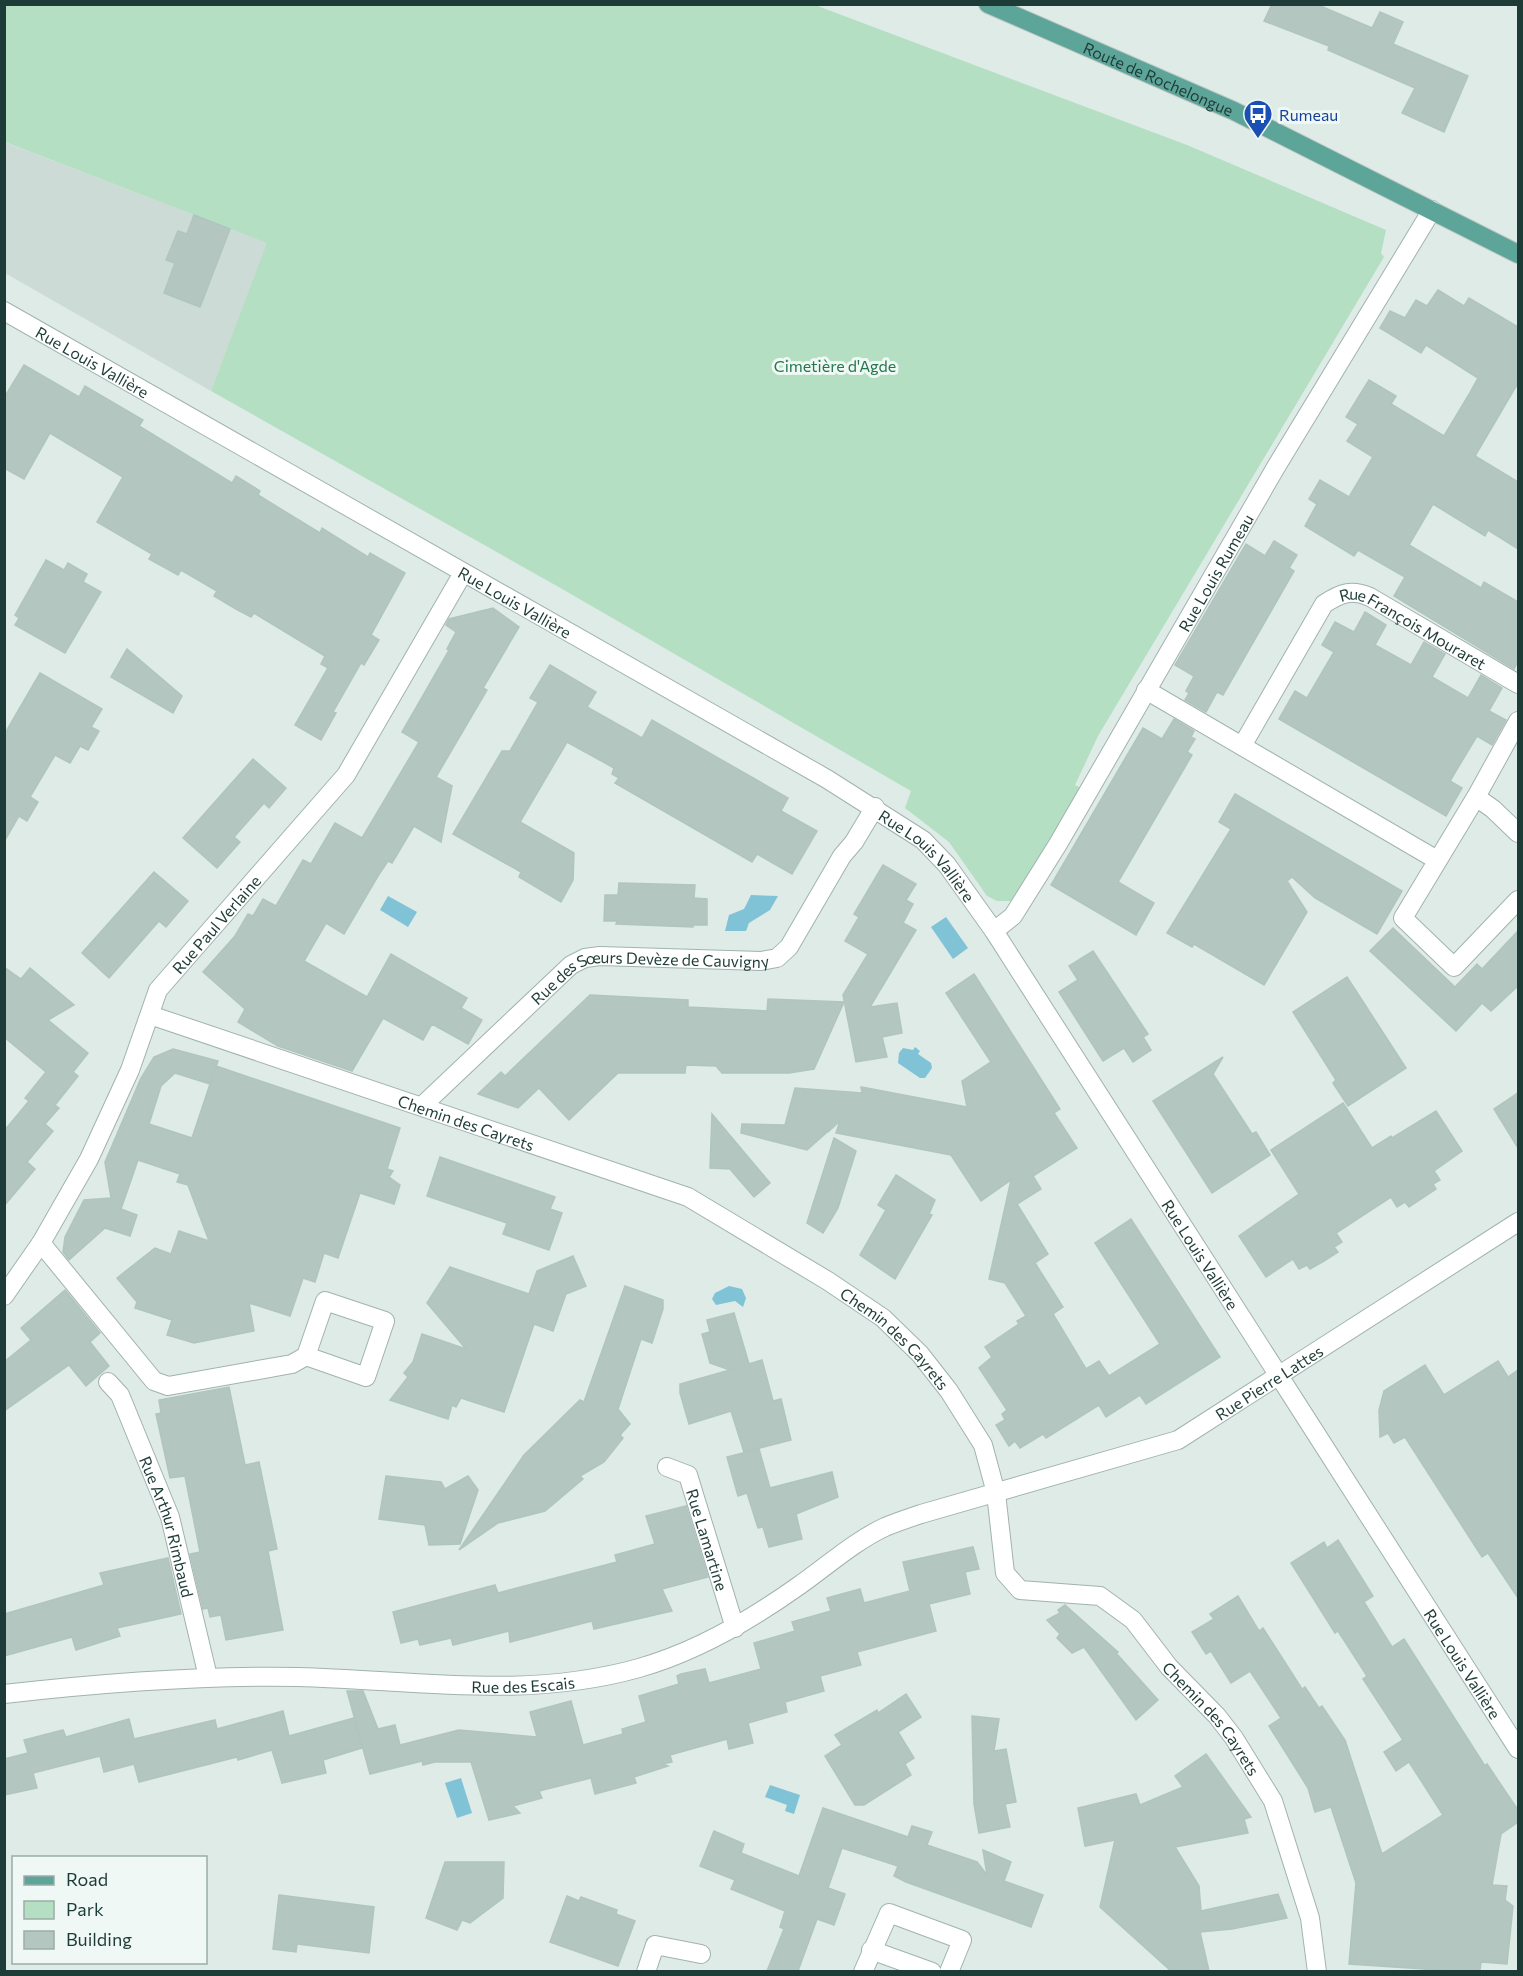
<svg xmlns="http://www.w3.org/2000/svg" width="1523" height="1976" font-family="Commissioner,sans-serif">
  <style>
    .built { fill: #ccdbd5 }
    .green { fill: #b4dfc3 }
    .water { fill: #80c2d6 }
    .building { fill: #b3c6c0; stroke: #b0c5be; stroke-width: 1.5; fill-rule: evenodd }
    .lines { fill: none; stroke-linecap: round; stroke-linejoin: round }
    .minor-casing { stroke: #a1b3ae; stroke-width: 20 }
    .major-casing { stroke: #c0c8c7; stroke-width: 20 }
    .minor { stroke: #fff; stroke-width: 18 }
    .major { stroke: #5ea599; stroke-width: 18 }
    .labels { text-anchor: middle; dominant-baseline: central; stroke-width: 6; stroke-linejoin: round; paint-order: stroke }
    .street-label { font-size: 16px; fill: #1e3c37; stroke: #eff8f4 }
    .transit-label { font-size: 16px; fill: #164399; stroke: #eff8f4; text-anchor: start }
    .park-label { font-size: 16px; fill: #24774b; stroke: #eff8f4 }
  </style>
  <rect width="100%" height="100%" fill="#deebe6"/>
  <polygon class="built" points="4,142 268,243 211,391 5,273"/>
  <polygon class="green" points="4,5 815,5 1187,145 1386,230 1381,253 1384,257 1098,736 1075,785 1081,788 1025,885 1011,901 997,901 987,896 949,842 905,808 911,791 564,590 211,391 267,243 5,142"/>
  <g class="water">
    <polygon points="751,895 778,896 770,910 749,923 746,931 725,931 729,915 744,909"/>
    <polygon points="388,896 417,912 408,927 380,910"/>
    <polygon points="946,917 968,948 953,959 931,927"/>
    <polygon points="915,1047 920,1051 918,1054 931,1063 932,1068 925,1078 920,1078 898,1063 899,1053 903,1048 913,1050"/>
    <polygon points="729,1286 742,1289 746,1298 743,1307 735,1301 716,1305 712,1299 715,1293"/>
    <polygon points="461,1778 472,1813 457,1818 445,1783"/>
    <polygon points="770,1785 800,1795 794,1814 785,1811 787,1805 765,1797"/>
  </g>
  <g class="building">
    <polygon points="1272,4 1316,4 1372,28 1380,12 1403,22 1393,44 1468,76 1444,132 1402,113 1415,88 1328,50 1329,46 1264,21"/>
    <polygon points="194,215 230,229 200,307 164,293 175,263 166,260 178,231 187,234"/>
    <polygon points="1438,290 1464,306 1469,298 1518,327 1518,383 1475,456 1518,482 1518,549 1488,530 1485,536 1433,504 1409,545 1481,588 1484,582 1518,602 1518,661 1514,669 1394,596 1405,577 1358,550 1354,556 1305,526 1317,504 1309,499 1320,480 1349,497 1373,457 1347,441 1358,424 1346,417 1369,380 1396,396 1391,404 1444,436 1468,396 1478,378 1426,345 1421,353 1380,328 1390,311 1405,318 1416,300 1427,306"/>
    <polygon points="24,365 79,397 85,386 143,420 139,426 232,483 236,476 260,491 258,495 320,533 322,528 368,557 370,553 405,573 371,635 379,640 364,665 361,663 333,712 336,713 321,740 295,725 328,668 321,664 325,656 254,613 251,617 236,609 214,596 217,591 181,570 178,575 149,559 152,554 97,522 123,477 50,433 24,479 4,468 4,398"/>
    <polygon points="1274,541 1297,555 1289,568 1294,571 1223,695 1217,692 1206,712 1185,700 1189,693 1186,691 1194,676 1175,665 1246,544 1265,556"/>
    <polygon points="46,560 64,570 68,563 87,574 83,582 101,592 65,653 15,625 19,618 15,615"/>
    <polygon points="493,608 519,627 483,688 487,690 436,777 452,786 441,842 414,826 392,863 388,861 378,876 344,934 326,923 304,961 367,997 391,954 467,998 461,1008 482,1020 468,1044 432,1024 423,1040 383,1018 352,1071 278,1046 238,1022 245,1009 203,972 235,936 248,914 253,916 263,899 276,906 303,860 311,864 335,823 362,838 419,742 402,732 449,650 447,649 456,632 446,625 449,619"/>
    <polygon points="1365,612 1386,625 1375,645 1411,665 1424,642 1445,654 1432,677 1468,698 1481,675 1502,688 1489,711 1506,720 1492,745 1477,736 1450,781 1462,788 1446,816 1279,719 1295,691 1307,698 1334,652 1322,645 1335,622 1354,632"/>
    <polygon points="127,649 182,696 173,713 111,677"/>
    <polygon points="550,665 596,692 587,707 642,738 652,720 788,798 781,811 817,831 792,874 757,854 752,862 615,783 619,778 612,774 614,768 567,742 520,822 574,853 573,880 561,902 519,877 521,872 453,834 502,751 510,751 538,702 530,698"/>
    <polygon points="40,673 102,709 91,727 99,731 88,750 80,746 70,763 55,755 30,797 38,802 27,821 19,816 4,842 4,735"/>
    <polygon points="1174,719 1194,731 1191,737 1195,739 1187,752 1192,755 1118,882 1154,903 1136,935 1051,885 1143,728 1162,739"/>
    <polygon points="253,759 286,788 269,808 264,803 234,837 240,842 217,868 183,838"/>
    <polygon points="1235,794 1402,891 1377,934 1315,898 1292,877 1287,881 1307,912 1264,985 1194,944 1192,947 1167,933 1231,829 1219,822"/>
    <polygon points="883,865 916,884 906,900 913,904 903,923 916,930 870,1007 897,1003 902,1033 882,1037 887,1057 856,1062 843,995 868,954 845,941 859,917 854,914"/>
    <polygon points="154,872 188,901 166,927 159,921 109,978 82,953"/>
    <polygon points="619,883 695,885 694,898 707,899 707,925 693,925 693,927 616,924 617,921 604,921 605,895 618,895"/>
    <polygon points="1393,928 1455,987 1477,964 1482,969 1518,931 1518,986 1491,1011 1482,1003 1456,1031 1370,951"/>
    <polygon points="1093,951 1148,1034 1143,1037 1151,1050 1133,1062 1124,1048 1103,1061 1059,992 1078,980 1069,966"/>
    <polygon points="4,967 21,979 30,968 74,1005 48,1020 88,1053 73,1072 78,1076 55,1105 59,1108 45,1124 53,1131 27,1162 35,1169 4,1206 4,1131 29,1101 25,1098 46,1072 4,1037"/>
    <polygon points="974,974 1060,1109 1054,1113 1077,1148 1033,1176 1041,1189 1017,1204 1048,1254 1035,1263 1063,1307 1053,1314 1086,1369 1099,1361 1109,1376 1160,1344 1095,1243 1131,1219 1220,1357 1146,1404 1140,1395 1106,1417 1099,1405 1046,1438 1043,1434 1020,1448 1015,1441 1009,1446 996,1425 1005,1420 1002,1414 1007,1410 979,1368 992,1357 985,1347 1019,1324 1017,1321 1026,1316 1005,1283 989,1279 1011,1180 981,1201 951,1155 836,1133 840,1121 828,1132 823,1131 826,1133 807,1150 741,1133 742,1124 785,1125 795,1088 862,1093 861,1087 967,1107 962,1081 991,1062 946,993"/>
    <polygon points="1347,977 1406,1068 1348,1106 1333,1083 1336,1080 1293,1012"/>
    <polygon points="590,995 688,1000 688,1007 767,1011 768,999 844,1002 814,1069 789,1073 722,1073 716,1066 686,1065 685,1073 618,1073 569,1120 539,1088 518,1108 478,1094 501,1072 505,1076"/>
    <path d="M173,1049L218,1061L210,1084L216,1066L400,1128L387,1169L393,1171L389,1177L400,1185L394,1204L360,1193L338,1258L324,1253L315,1282L303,1278L290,1316L249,1303L254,1331L194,1343L167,1335L172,1320L135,1308L137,1302L117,1278L155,1248L171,1254L179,1231L209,1241L188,1185L177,1182L180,1174L138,1160L121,1209L137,1215L130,1236L105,1228L69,1260L63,1252L65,1237L84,1200L111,1198L105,1162L141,1078L154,1057ZM175,1073L210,1084L192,1138L149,1124L161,1086Z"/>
    <polygon points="1223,1057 1213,1074 1252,1134 1256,1132 1270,1155 1212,1193 1153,1101"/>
    <polygon points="1518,1093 1518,1148 1494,1109"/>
    <polygon points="1343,1103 1372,1148 1391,1136 1392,1138 1436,1111 1462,1151 1434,1171 1440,1180 1433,1184 1436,1189 1409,1207 1405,1202 1397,1207 1391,1197 1336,1233 1342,1242 1334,1247 1338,1252 1324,1261 1310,1269 1307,1265 1299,1269 1293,1259 1266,1277 1239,1236 1299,1194 1271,1150"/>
    <polygon points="712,1114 770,1183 754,1197 730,1169 710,1168"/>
    <polygon points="834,1138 856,1151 838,1208 823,1233 807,1223"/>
    <polygon points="440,1157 555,1197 550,1209 562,1213 549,1250 503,1234 507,1223 427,1196"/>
    <polygon points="896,1175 935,1200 929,1214 932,1215 895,1279 860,1255 886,1210 878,1205"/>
    <polygon points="573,1256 586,1286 566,1294 553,1331 534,1324 504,1412 461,1398 456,1407 452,1405 448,1419 390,1400 408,1377 404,1373 413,1362 422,1334 466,1349 427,1303 450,1267 529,1294 537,1271"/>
    <polygon points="625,1286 663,1300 663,1309 652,1343 641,1339 618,1409 630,1424 620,1435 623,1438 604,1462 580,1476 583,1479 545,1511 498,1523 459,1550 524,1455 580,1400 584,1402"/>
    <polygon points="65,1290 100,1333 90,1342 109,1366 86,1386 69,1365 4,1411 4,1362 31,1340 21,1328"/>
    <polygon points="734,1313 749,1364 762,1360 773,1401 781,1399 791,1440 744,1452 731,1411 689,1424 680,1393 680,1384 730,1370 710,1363 702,1334 710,1332 707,1320"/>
    <polygon points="1498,1361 1508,1377 1518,1370 1518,1598 1488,1553 1482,1557 1405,1437 1394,1443 1388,1433 1380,1437 1379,1410 1384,1391 1425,1365 1444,1395"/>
    <polygon points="229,1387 245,1465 259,1462 277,1549 268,1551 283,1630 226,1640 221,1615 210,1617 208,1608 203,1609 190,1554 200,1552 185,1476 170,1478 156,1414 161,1413 159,1400"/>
    <polygon points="759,1449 770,1488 832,1472 838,1497 796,1514 802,1539 769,1547 763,1527 758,1528 747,1493 738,1496 727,1457"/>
    <polygon points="386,1476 441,1482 445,1489 468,1476 478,1490 460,1544 429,1545 425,1525 379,1519"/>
    <polygon points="686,1506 708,1577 662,1589 672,1611 594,1629 592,1621 510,1642 509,1631 453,1645 451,1638 420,1645 418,1639 401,1643 393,1612 495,1585 498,1593 617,1562 615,1555 655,1544 646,1516"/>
    <polygon points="1338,1540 1373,1596 1364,1602 1392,1647 1404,1639 1485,1766 1487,1764 1518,1810 1518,1822 1501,1834 1492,1885 1507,1886 1505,1900 1513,1906 1507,1964 1481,1962 1480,1971 1454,1971 1349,1964 1356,1883 1331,1807 1315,1812 1308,1788 1269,1726 1281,1718 1250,1671 1231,1683 1211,1651 1206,1654 1192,1632 1214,1619 1210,1614 1238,1596 1259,1631 1263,1628 1302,1689 1305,1687 1319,1708 1322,1706 1345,1740 1382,1854 1443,1815 1409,1762 1396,1771 1384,1752 1403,1740 1363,1679 1367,1676 1338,1631 1335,1633 1291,1563 1324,1542 1327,1548"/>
    <polygon points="973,1547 979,1569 965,1572 970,1594 929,1604 936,1631 857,1652 861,1665 820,1676 824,1691 785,1702 787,1712 748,1723 753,1743 729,1749 727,1739 670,1755 672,1762 662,1764 668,1766 634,1777 636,1783 595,1794 591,1778 539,1791 542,1798 513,1806 520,1813 489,1820 471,1762 435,1762 423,1765 422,1761 370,1774 347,1691 363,1691 378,1729 395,1725 400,1745 459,1730 537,1737 530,1712 571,1701 583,1745 623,1734 622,1729 646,1722 639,1696 679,1684 677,1676 681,1674 705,1669 709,1683 761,1669 754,1643 795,1631 792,1622 831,1611 827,1598 860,1589 864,1603 910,1591 903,1562"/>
    <polygon points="168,1558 181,1614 117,1628 120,1636 76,1650 72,1637 4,1656 4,1614 104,1585 100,1573"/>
    <polygon points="1065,1605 1118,1652 1116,1653 1158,1700 1136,1720 1084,1647 1072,1653 1057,1638 1060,1634 1047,1620 1060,1613 1058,1610"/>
    <polygon points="906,1694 921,1717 898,1732 914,1758 905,1764 911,1775 864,1805 855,1805 825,1756 842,1745 835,1735 877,1710 878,1713"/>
    <polygon points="283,1711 289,1736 354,1718 362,1748 323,1760 326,1773 282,1783 272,1750 238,1760 237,1757 139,1782 134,1764 104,1772 100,1756 33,1773 37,1788 4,1795 4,1759 28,1753 24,1740 63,1730 66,1737 129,1719 134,1739 215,1720 217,1729"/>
    <polygon points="972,1716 999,1719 994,1751 1006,1749 1016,1802 1005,1804 1010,1827 979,1833 974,1804"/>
    <polygon points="1206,1754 1251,1817 1244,1819 1248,1833 1175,1847 1199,1886 1201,1911 1278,1894 1287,1918 1232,1929 1200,1932 1209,1971 1171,1971 1100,1907 1115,1840 1085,1846 1078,1808 1136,1794 1140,1805 1183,1787 1175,1776"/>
    <polygon points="823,1808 908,1837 912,1826 932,1832 927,1845 977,1862 987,1875 983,1850 1011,1862 1004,1881 1043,1895 1031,1927 906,1882 894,1876 898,1866 842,1848 828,1888 845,1894 834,1925 817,1919 798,1971 767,1971 784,1929 780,1927 785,1911 731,1889 735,1880 700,1866 714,1831 744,1844 741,1853 799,1876"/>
    <polygon points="445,1862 504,1862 503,1898 470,1923 462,1920 457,1930 426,1918"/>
    <polygon points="279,1895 374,1907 369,1953 297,1944 296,1952 273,1949"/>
    <polygon points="567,1896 579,1901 581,1897 617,1910 616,1914 635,1921 618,1966 550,1942"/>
  </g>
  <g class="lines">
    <g class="minor-casing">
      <g id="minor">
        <path id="s1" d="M4,311L827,779L923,840L947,865L994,931L1518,1749"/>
        <polyline points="1146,690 1437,860"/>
        <polyline points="1518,721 1476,797 1493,809 1518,833"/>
        <path id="s2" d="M1242,746L1324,604C1341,593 1351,589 1370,597L1518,684"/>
        <polyline points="1476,797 1403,918 1454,967 1518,900"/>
        <path id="s3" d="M994,931L1013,916L1058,844L1276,467L1432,210"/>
        <path id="s4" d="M150,1015L688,1197L828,1281L883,1318L920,1354L949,1391L983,1445L996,1493L1005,1573L1020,1590L1100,1596L1133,1620L1169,1667L1217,1716L1234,1738L1273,1801L1310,1918L1317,1972"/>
        <path id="s5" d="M422,1106L571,965L585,958L600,956L761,961L777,958L789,947L842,856L854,842L875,807"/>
        <polyline points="41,1243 154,1381 168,1386 292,1364 306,1356 366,1377 385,1321 325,1301 306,1356"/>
        <path id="s6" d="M4,1296L41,1243L89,1159L130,1070L158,990L346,775L463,573"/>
        <path id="s7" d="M108,1382L120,1395L170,1517L208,1677"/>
        <path id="s8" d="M667,1467L688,1475L735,1628"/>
        <path id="s9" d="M4,1694C102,1683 200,1675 298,1677C414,1680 526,1700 639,1668C696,1652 749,1621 797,1587C826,1567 853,1542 885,1527C897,1522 909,1518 921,1514L1178,1440L1518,1222"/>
        <polyline points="871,1950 932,1972"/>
        <polyline points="646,1972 655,1945 701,1954"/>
        <polyline points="863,1972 889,1913 962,1940 949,1972"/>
      </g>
    </g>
    <g class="major-casing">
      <g id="major">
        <path id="s10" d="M988,4L1234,111L1518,254"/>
      </g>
    </g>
    <use href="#minor" class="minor"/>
    <use href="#major" class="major"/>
  </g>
  <defs>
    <g id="bus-pin" transform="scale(1.5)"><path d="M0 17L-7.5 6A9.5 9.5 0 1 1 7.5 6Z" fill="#1a4fb4" stroke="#eff8f4"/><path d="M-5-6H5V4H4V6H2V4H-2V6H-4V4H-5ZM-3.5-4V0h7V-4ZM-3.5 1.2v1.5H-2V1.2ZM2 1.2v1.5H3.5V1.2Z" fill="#fff"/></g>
  </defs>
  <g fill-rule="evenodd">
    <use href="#bus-pin" x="1258" y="114"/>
  </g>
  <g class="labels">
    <g class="street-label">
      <text stroke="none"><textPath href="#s10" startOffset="186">Route de Rochelongue</textPath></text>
      <text stroke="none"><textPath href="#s1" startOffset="102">Rue Louis Vallière</textPath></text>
      <text stroke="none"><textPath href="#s3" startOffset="423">Rue Louis Rumeau</textPath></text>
      <text stroke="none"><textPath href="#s1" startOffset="588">Rue Louis Vallière</textPath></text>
      <text stroke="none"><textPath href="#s2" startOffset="264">Rue François Mouraret</textPath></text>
      <text stroke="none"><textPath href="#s1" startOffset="1074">Rue Louis Vallière</textPath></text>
      <text stroke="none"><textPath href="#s6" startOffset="432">Rue Paul Verlaine</textPath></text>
      <text stroke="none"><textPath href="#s5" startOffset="279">Rue des Sœurs Devèze de Cauvigny</textPath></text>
      <text stroke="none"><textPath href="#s4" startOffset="334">Chemin des Cayrets</textPath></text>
      <text stroke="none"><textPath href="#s1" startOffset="1560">Rue Louis Vallière</textPath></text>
      <text stroke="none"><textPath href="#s4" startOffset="820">Chemin des Cayrets</textPath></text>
      <text stroke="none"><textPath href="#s9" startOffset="1336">Rue Pierre Lattes</textPath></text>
      <text stroke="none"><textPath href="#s7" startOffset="158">Rue Arthur Rimbaud</textPath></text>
      <text stroke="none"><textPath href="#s8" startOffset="90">Rue Lamartine</textPath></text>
      <text stroke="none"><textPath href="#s1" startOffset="2046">Rue Louis Vallière</textPath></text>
      <text stroke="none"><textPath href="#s9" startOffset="520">Rue des Escais</textPath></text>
      <text stroke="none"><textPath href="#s4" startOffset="1360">Chemin des Cayrets</textPath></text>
    </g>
    <g class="transit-label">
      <text x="1279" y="114">Rumeau</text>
    </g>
    <g class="park-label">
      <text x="835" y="365">Cimetière d'Agde</text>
    </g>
  </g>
  <rect width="1523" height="1976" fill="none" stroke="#1e3c37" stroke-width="12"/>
  <rect x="12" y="1856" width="195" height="108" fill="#eff8f4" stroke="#9bada8" stroke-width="1.5"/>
  <rect x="24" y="1876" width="30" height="9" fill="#5ea599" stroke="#9bada8" stroke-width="1.5"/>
  <text x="66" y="1886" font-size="18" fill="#1e3c37">Road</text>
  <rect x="24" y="1901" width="30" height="18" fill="#b4dfc3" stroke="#9bada8" stroke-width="1.5"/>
  <text x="66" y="1916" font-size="18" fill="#1e3c37">Park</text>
  <rect x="24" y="1931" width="30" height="18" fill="#b3c6c0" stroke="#9bada8" stroke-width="1.5"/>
  <text x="66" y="1946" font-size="18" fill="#1e3c37">Building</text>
</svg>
